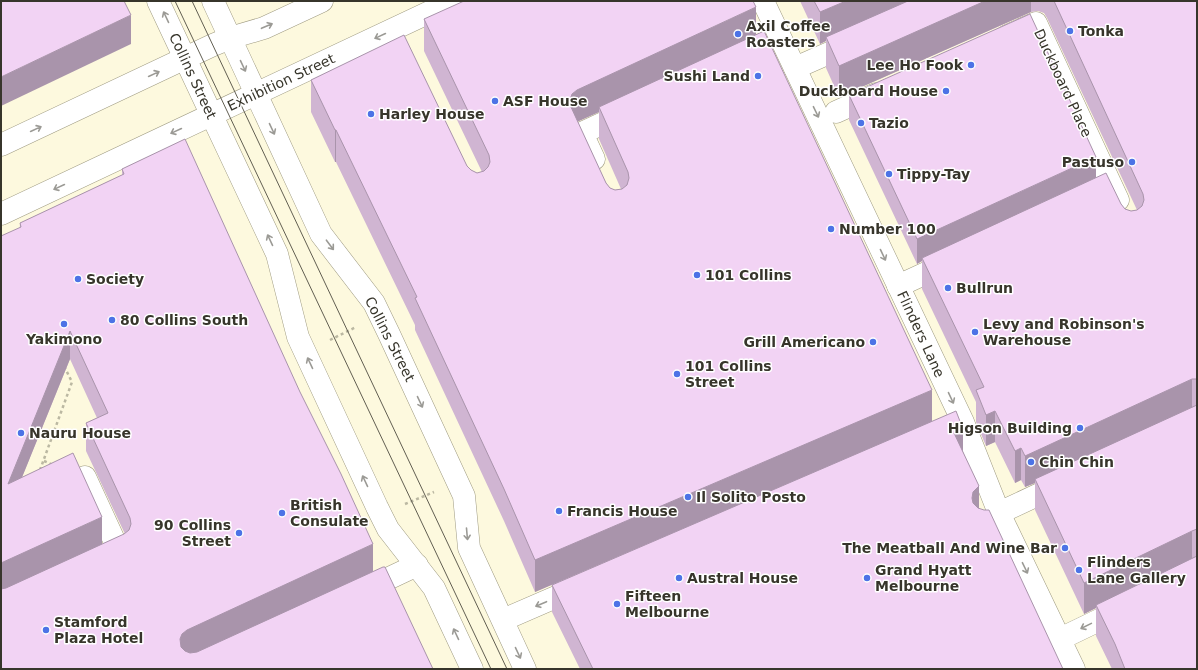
<svg xmlns="http://www.w3.org/2000/svg" width="1198" height="670" font-family="'DejaVu Sans',sans-serif">
  <style>
    .lines { fill: none; stroke-linecap: round; stroke-linejoin: round }
    .minor-casing { stroke: #9e9a81; stroke-width: 23 }
    .path { stroke: #bbb8a2; stroke-width: 2.5; stroke-dasharray: 3 3; stroke-linecap: butt }
    .minor { stroke: #fff; stroke-width: 22 }
    .tram { stroke: #625f52; stroke-width: 1 }
    .wall { fill: #d0b5d2; fill-rule: evenodd }
    .shaded-wall { fill: #a994ab }
    .building { fill: #f2d3f4; stroke: #a994ab }
    .oneway { stroke: #9b9a95 }
    .poi-dot { fill: #4c73e6; stroke: #fff; stroke-width: 1.5 }
    .labels { text-anchor: middle; dominant-baseline: central; stroke-width: 3; stroke-linejoin: round; paint-order: stroke }
    .poi-label { font-size: 14px; font-weight: bold; fill: #37352b; stroke: #fff; text-anchor: start }
    .street-label { font-size: 14px; fill: #37352b; stroke: #fff }
  </style>
  <rect width="100%" height="100%" fill="#fdf9de"/>
  <g class="lines">
    <g class="minor-casing">
      <g id="minor">
        <polyline points="158,1 277,254 298,337 377,507 388,529 434,588 472,669"/>
        <polyline points="213,1 321,234 374,303 389,334 464,496 469,548 525,669"/>
        <polyline points="763,1 963,422 999,513 1074,669"/>
        <polyline points="1007,36 1036,23 1118,200"/>
        <polyline points="795,68 852,43"/>
        <polyline points="836,112 876,94"/>
        <polyline points="1,145 213,45 230,38 264,28 322,1"/>
        <polyline points="594,159 582,133 625,113"/>
        <polyline points="1,214 453,1"/>
        <polyline points="898,286 950,262"/>
        <polyline points="85,477 119,551 104,558"/>
        <polyline points="988,523 999,513 1061,484"/>
        <polyline points="362,591 417,565"/>
        <polyline points="503,620 579,587"/>
        <polyline points="1060,639 1122,609"/>
      </g>
    </g>
    <g class="path">
      <polyline points="330,340 356,327"/>
      <polyline points="44,461 53,465"/>
      <polyline points="40,470 72,382 65,368"/>
      <polyline points="405,504 434,492"/>
    </g>
    <use href="#minor" class="minor"/>
    <g class="tram">
      <polyline points="175,1 491,669"/>
      <polyline points="192,1 507,669"/>
    </g>
  </g>
  <g class="wall">
    <polygon points="800,1 1197,1 1197,669 1112,669 1096,636 1096,608 1084,614 1035,510 1035,483 1025,487 1021,480 1015,483 995,442 986,446 976,422 976,402 922,289 922,261 917,264 849,120 849,95 1096,178 1125,209 1131,211 1137,210 1047,18 1044,13 1038,11 1031,12 839,97 826,68 826,41 820,44"/>
    <path d="M424,19L756,34L932,421L963,453L979,509L1063,669H580L552,612V585L683,528L535,592L504,521L415,330V325L336,162H335L311,112V80L467,166L471,170L477,173L482,172L424,51ZM599,112V139L621,189L615,190L610,188L606,183L577,121Z"/>
    <path d="M122,169L373,571L433,669H1L20,223L122,175ZM70,359L97,418L86,423V451L125,534L102,544L22,477Z"/>
  </g>
  <g class="shaded-wall">
    <polygon points="846,1 917,1 826,37 826,41 820,44 820,12"/>
    <polygon points="985,1 1031,1 1031,12 839,97 839,66"/>
    <polygon points="756,7 756,38 599,107 599,112 577,122 572,126 570,100 572,94 577,90"/>
    <polygon points="131,15 131,44 1,106 1,77"/>
    <rect x="335" y="130" width="1" height="32"/>
    <polygon points="1096,157 1096,182 922,258 922,261 917,264 917,239"/>
    <polygon points="70,331 70,359 8,512 8,484"/>
    <polygon points="1192,379 1192,411 1035,479 1035,483 1025,487 1025,456"/>
    <polygon points="932,390 932,422 535,592 535,560"/>
    <polygon points="995,411 995,442 986,446 986,415"/>
    <polygon points="963,429 963,457 954,433"/>
    <polygon points="1021,448 1021,480 1015,483 1015,451"/>
    <polygon points="979,486 979,514 973,519 972,498 973,492"/>
    <polygon points="102,517 102,545 1,591 1,563"/>
    <polygon points="1192,531 1192,562 1096,605 1096,608 1084,614 1084,583"/>
    <polygon points="373,544 373,572 182,662 180,639 182,634 187,630"/>
  </g>
  <g class="building">
    <polygon points="1,1 124,1 131,15 1,77"/>
    <polygon points="464,1 753,1 756,7 577,90 572,94 570,100 571,107 606,183 610,188 615,190 622,189 627,185 629,178 628,172 599,107 764,31 932,390 535,560 504,489 415,298 417,297 336,130 335,130 311,80 404,35 467,166 471,170 477,173 484,171 488,167 490,162 489,155 424,19"/>
    <polygon points="814,1 846,1 820,12"/>
    <polygon points="908,1 985,1 839,66 826,37"/>
    <polygon points="1054,1 1197,1 1197,379 1192,379 1025,456 1021,448 1015,451 995,411 986,415 976,390 984,387 922,258 1106,173 1121,204 1125,209 1131,211 1137,210 1142,206 1144,200 1143,194"/>
    <polygon points="1030,14 1096,157 917,239 849,95"/>
    <polygon points="185,139 300,392 341,474 373,544 187,630 182,634 180,639 181,647 185,651 190,653 197,652 383,567 385,567 433,669 1,669 1,589 6,588 124,534 129,530 131,524 130,518 86,423 108,413 70,331 8,484 73,453 102,517 1,563 1,236 21,227 20,223 124,174 122,169"/>
    <polygon points="1197,405 1197,529 1192,531 1084,583 1035,479"/>
    <polygon points="956,411 963,429 954,433 979,486 973,492 972,498 973,503 978,508 984,510 989,510 1063,669 593,669 552,585"/>
    <polygon points="1197,556 1197,669 1125,669 1115,644 1096,605"/>
  </g>
  <defs><path id="oneway-shaft" d="M-6 0H5M1.5-3L5.5 0L1.5 3" fill="none" stroke-width="1.6" stroke-linecap="round" stroke-linejoin="round"/></defs>
  <g class="oneway">
    <use href="#oneway-shaft" transform="translate(166 17) rotate(-115)"/>
    <use href="#oneway-shaft" transform="translate(267 26) rotate(-23)"/>
    <use href="#oneway-shaft" transform="translate(380 36) rotate(155)"/>
    <use href="#oneway-shaft" transform="translate(243 66) rotate(65)"/>
    <use href="#oneway-shaft" transform="translate(154 74) rotate(-25)"/>
    <use href="#oneway-shaft" transform="translate(816 112) rotate(64)"/>
    <use href="#oneway-shaft" transform="translate(36 129) rotate(-25)"/>
    <use href="#oneway-shaft" transform="translate(272 129) rotate(65)"/>
    <use href="#oneway-shaft" transform="translate(176 131) rotate(155)"/>
    <use href="#oneway-shaft" transform="translate(59 187) rotate(155)"/>
    <use href="#oneway-shaft" transform="translate(270 240) rotate(-115)"/>
    <use href="#oneway-shaft" transform="translate(330 245) rotate(53)"/>
    <use href="#oneway-shaft" transform="translate(883 255) rotate(65)"/>
    <use href="#oneway-shaft" transform="translate(310 363) rotate(-115)"/>
    <use href="#oneway-shaft" transform="translate(951 398) rotate(65)"/>
    <use href="#oneway-shaft" transform="translate(420 402) rotate(65)"/>
    <use href="#oneway-shaft" transform="translate(365 481) rotate(-115)"/>
    <use href="#oneway-shaft" transform="translate(467 534) rotate(85)"/>
    <use href="#oneway-shaft" transform="translate(1025 568) rotate(64)"/>
    <use href="#oneway-shaft" transform="translate(541 604) rotate(157)"/>
    <use href="#oneway-shaft" transform="translate(1086 626) rotate(154)"/>
    <use href="#oneway-shaft" transform="translate(456 634) rotate(-115)"/>
    <use href="#oneway-shaft" transform="translate(518 653) rotate(65)"/>
  </g>
  <g class="poi-dot">
    <circle cx="1070" cy="31" r="4"/>
    <circle cx="738" cy="34" r="4"/>
    <circle cx="971" cy="65" r="4"/>
    <circle cx="758" cy="76" r="4"/>
    <circle cx="946" cy="91" r="4"/>
    <circle cx="495" cy="101" r="4"/>
    <circle cx="371" cy="114" r="4"/>
    <circle cx="861" cy="123" r="4"/>
    <circle cx="1132" cy="162" r="4"/>
    <circle cx="889" cy="174" r="4"/>
    <circle cx="831" cy="229" r="4"/>
    <circle cx="697" cy="275" r="4"/>
    <circle cx="78" cy="279" r="4"/>
    <circle cx="948" cy="288" r="4"/>
    <circle cx="112" cy="320" r="4"/>
    <circle cx="64" cy="324" r="4"/>
    <circle cx="975" cy="332" r="4"/>
    <circle cx="873" cy="342" r="4"/>
    <circle cx="677" cy="374" r="4"/>
    <circle cx="1080" cy="428" r="4"/>
    <circle cx="21" cy="433" r="4"/>
    <circle cx="1031" cy="462" r="4"/>
    <circle cx="688" cy="497" r="4"/>
    <circle cx="559" cy="511" r="4"/>
    <circle cx="282" cy="513" r="4"/>
    <circle cx="239" cy="533" r="4"/>
    <circle cx="1065" cy="548" r="4"/>
    <circle cx="1079" cy="570" r="4"/>
    <circle cx="679" cy="578" r="4"/>
    <circle cx="867" cy="578" r="4"/>
    <circle cx="617" cy="604" r="4"/>
    <circle cx="46" cy="630" r="4"/>
  </g>
  <g class="labels">
    <g class="poi-label">
      <text x="746" y="26">Axil Coffee<tspan x="746" dy="16">Roasters</tspan></text>
      <text x="1078" y="31">Tonka</text>
      <text x="963" y="65" text-anchor="end">Lee Ho Fook</text>
      <text x="750" y="76" text-anchor="end">Sushi Land</text>
      <text x="938" y="91" text-anchor="end">Duckboard House</text>
      <text x="503" y="101">ASF House</text>
      <text x="379" y="114">Harley House</text>
      <text x="869" y="123">Tazio</text>
      <text x="1124" y="162" text-anchor="end">Pastuso</text>
      <text x="897" y="174">Tippy-Tay</text>
      <text x="839" y="229">Number 100</text>
      <text x="705" y="275">101 Collins</text>
      <text x="86" y="279">Society</text>
      <text x="956" y="288">Bullrun</text>
      <text x="120" y="320">80 Collins South</text>
      <text x="983" y="324">Levy and Robinson's<tspan x="983" dy="16">Warehouse</tspan></text>
      <text x="64" y="339" text-anchor="middle">Yakimono</text>
      <text x="865" y="342" text-anchor="end">Grill Americano</text>
      <text x="685" y="366">101 Collins<tspan x="685" dy="16">Street</tspan></text>
      <text x="1072" y="428" text-anchor="end">Higson Building</text>
      <text x="29" y="433">Nauru House</text>
      <text x="1039" y="462">Chin Chin</text>
      <text x="696" y="497">Il Solito Posto</text>
      <text x="290" y="505">British<tspan x="290" dy="16">Consulate</tspan></text>
      <text x="567" y="511">Francis House</text>
      <text x="231" y="525" text-anchor="end">90 Collins<tspan x="231" dy="16">Street</tspan></text>
      <text x="1057" y="548" text-anchor="end">The Meatball And Wine Bar</text>
      <text x="1087" y="562">Flinders<tspan x="1087" dy="16">Lane Gallery</tspan></text>
      <text x="875" y="570">Grand Hyatt<tspan x="875" dy="16">Melbourne</tspan></text>
      <text x="687" y="578">Austral House</text>
      <text x="625" y="596">Fifteen<tspan x="625" dy="16">Melbourne</tspan></text>
      <text x="54" y="622">Stamford<tspan x="54" dy="16">Plaza Hotel</tspan></text>
    </g>
    <g class="street-label">
      <text transform="translate(193 76) rotate(65)">Collins Street</text>
      <text transform="translate(281 82) rotate(-25)">Exhibition Street</text>
      <text transform="translate(1063 83) rotate(65)">Duckboard Place</text>
      <text transform="translate(921 334) rotate(65)">Flinders Lane</text>
      <text transform="translate(390 339) rotate(63)">Collins Street</text>
    </g>
  </g>
  <rect width="1198" height="670" fill="none" stroke="#37352b" stroke-width="4"/>
</svg>
